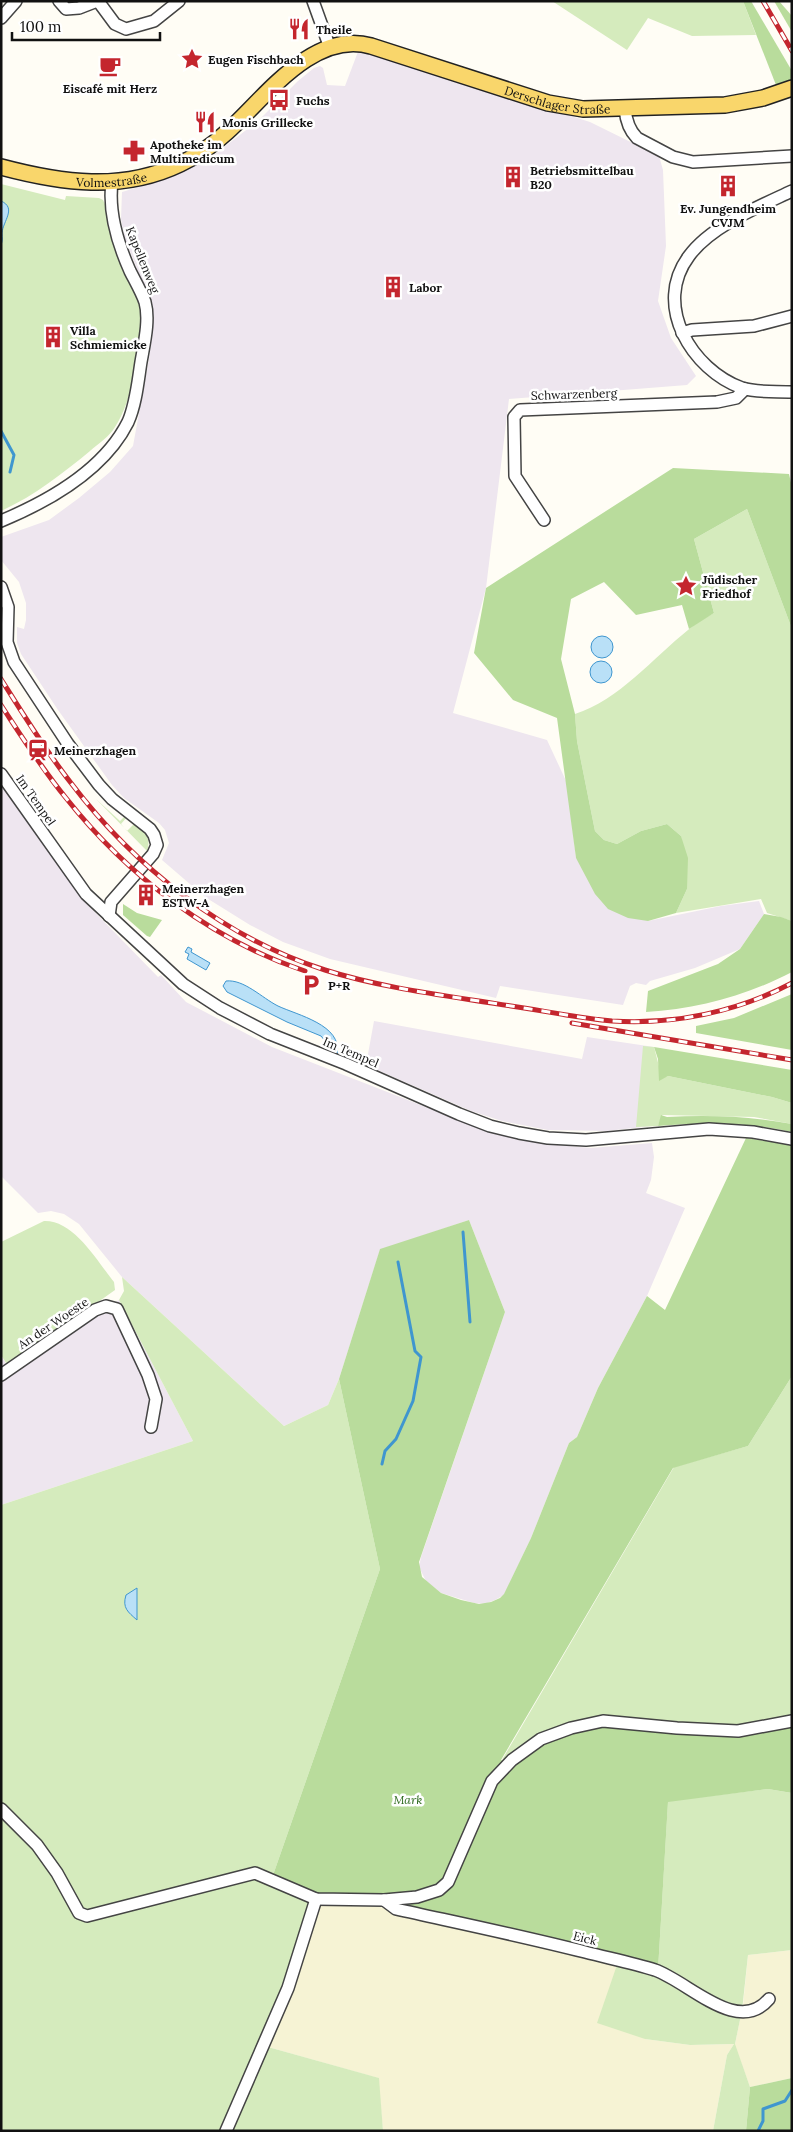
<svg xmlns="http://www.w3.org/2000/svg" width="793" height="2132" font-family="Lora,serif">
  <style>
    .industrial { fill: #eee6ef }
    .farmland { fill: #f6f3d4 }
    .green { fill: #d5ebbd }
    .forest { fill: #b9dc9c }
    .water { fill: #b9e0f7; stroke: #3f96cf }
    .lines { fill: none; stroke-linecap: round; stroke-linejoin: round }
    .stream { stroke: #3f96cf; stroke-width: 3 }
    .minor-casing { stroke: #444; stroke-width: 14 }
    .major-casing { stroke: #222; stroke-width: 18 }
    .minor { stroke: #fff; stroke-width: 11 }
    .major { stroke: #f9d66b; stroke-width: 15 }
    .rail-casing { stroke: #c4262e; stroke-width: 5 }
    .rail { stroke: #fff; stroke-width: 3; stroke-dasharray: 9; stroke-linecap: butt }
    .labels { text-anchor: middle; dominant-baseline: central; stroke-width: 5; stroke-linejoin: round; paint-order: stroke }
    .poi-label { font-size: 12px; font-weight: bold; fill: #111; stroke: #fff; text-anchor: start }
    .street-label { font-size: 12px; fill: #111; stroke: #fff }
    .park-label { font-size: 12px; font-style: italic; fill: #2f6b1f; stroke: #fff }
  </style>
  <rect width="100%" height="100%" fill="#fffdf5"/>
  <g class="industrial">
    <polygon points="359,49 590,122 659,156 663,170 666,246 658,301 671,338 696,376 687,385 509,399 486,588 453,713 547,740 567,783 576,858 648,921 721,906 759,901 764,914 740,949 695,968 650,981 646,985 636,983 630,986 623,1005 500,986 496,998 330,959 283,942 250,925 205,897 162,860 169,843 165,830 159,823 124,798 112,785 58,710 21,654 17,643 17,627 24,629 26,620 26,603 19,582 1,560 1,537 49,520 79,498 110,472 133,446 150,353 151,303 124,237 121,219 122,192 171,177 201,163 215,154 258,121 298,81 314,68 320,66 323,68 327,85 345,86"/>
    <polygon points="1,783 83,900 158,977 161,975 186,1002 272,1047 495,1134 537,1143 591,1148 652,1143 654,1157 651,1180 646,1193 685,1208 647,1296 598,1388 577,1437 569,1443 531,1538 504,1595 495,1600 485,1604 474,1603 441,1593 426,1581 419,1567 421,1557 505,1312 469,1220 380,1250 339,1379 328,1405 284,1426 122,1277 79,1224 64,1214 51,1211 38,1213 1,1176"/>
    <polygon points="374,1021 582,1059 587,1037 654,1047 650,1072 652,1126 607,1131 548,1130 502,1121 471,1111 366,1065"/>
    <polygon points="119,1300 193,1441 1,1505 1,1355 12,1374"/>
  </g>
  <polygon class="farmland" points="317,1901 368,1902 380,1907 618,1962 645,2039 690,2045 735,2044 743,2005 748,1955 792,1950 792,2078 750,2087 734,2044 727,2055 713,2131 383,2131 378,2078 268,2047"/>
  <g class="green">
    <polygon points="552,1 743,1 756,35 692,36 648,18 627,50"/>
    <path d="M1,184L65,200L66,196L99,198L103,200L107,208L109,229L117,255L141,307L142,316C138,350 134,399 115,427C110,436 98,444 90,451C62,474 34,496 1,511Z"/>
    <path d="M747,509L792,629V921L767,913L761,899L676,913L687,889L681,836L667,824L641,831L617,844L604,840L595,831L577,741L575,714C619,700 653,658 688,630C696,623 705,618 714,613L694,539Z"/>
    <path d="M96,799L120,821L125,816L127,817L121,824L127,831L135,823C144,831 152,838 147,851Z"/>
    <polygon points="643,1046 654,1047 662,1078 668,1076 772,1097 792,1103 792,1124 754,1117 662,1115 658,1126 636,1127"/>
    <path d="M44,1221C74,1220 97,1261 114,1282L115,1290L8,1366L1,1355V1242Z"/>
    <polygon points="122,1277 284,1426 328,1405 339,1379 380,1569 272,1878 255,1871 84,1914 38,1841 1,1804 1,1505 193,1441 119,1300 124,1291"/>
    <polygon points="792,1376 792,1718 739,1727 540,1737 502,1760 674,1467 748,1446"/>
    <polygon points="768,1789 792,1793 792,1950 748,1955 742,2011 658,1970 668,1801"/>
    <polygon points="1,1815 56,1875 73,1915 83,1920 254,1876 314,1900 284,1988 223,2131 1,2131"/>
    <polygon points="618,1962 656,1973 741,2015 735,2044 750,2087 746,2131 713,2131 727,2055 734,2044 690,2045 645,2039 597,2023"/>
    <polygon points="268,2047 379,2078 383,2131 232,2131"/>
  </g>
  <g class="forest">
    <polygon points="743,1 751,1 792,71 792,79 776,85"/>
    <polygon points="774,1 779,1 792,16 792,32"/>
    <polygon points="673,468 789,474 792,487 792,629 747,509 694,539 714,613 689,629 682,605 636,615 604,582 571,599 561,659 575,714 577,741 595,831 604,840 617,844 641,831 667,824 681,836 688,858 687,889 676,913 648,921 628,918 608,909 595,894 576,858 557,718 513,700 474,653 486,588"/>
    <polygon points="123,904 137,913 162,920 150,937 147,936 123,915"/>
    <path d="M764,914L781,917L792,921V972C746,996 697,1009 646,1012L648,991L718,964L740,949Z"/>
    <polygon points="792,994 792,1050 696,1033 696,1026 734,1018"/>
    <polygon points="654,1047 792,1070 792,1103 772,1097 668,1076 659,1081 658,1059"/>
    <path d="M661,1115L667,1117C710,1115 748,1116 792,1124V1132C747,1122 704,1122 658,1126Z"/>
    <polygon points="746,1138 792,1145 792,1376 748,1446 673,1468 501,1760 512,1762 540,1742 603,1724 675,1730 792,1724 792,1793 768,1789 668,1802 658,1970 401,1908 388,1898 316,1897 272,1878 380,1569 339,1379 380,1249 469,1220 505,1312 419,1562 422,1577 441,1593 461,1600 479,1604 491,1602 500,1598 504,1594 531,1538 569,1443 577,1437 598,1388 647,1296 665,1310"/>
    <polygon points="792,2078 792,2131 746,2131 750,2087"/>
  </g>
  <g class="water">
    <path d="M1,201C17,208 3,221 2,233C2,238 3,240 1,245Z"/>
    <circle cx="602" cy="647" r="11"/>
    <circle cx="601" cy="672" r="11"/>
    <polygon points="188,947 192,949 191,952 210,963 206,970 187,959 189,954 185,952"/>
    <path d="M226,981C244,979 262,998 278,1006C297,1015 343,1025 337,1054L328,1050L326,1042L321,1036L287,1022L227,992L223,986Z"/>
    <path d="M137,1588V1620C128,1612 122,1608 126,1595Z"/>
  </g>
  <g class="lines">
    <g class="stream">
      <polyline points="1,431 14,455 10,472"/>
      <polyline points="463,1232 470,1322"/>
      <polyline points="382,1464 385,1451 396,1439 413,1401 421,1357 415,1351 398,1262"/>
      <polyline points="758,2131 763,2121 763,2109 785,2101 792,2090"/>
    </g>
    <g class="minor-casing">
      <g id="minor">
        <polyline points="59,1 66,9 79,8 97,1"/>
        <polyline points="98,1 115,24 126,29 154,21 179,1"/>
        <polyline points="313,1 330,48"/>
        <polyline points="1,18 16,1"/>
        <path d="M625,109C626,120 629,130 637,138L673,157L693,162L792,156"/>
        <path d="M792,191C758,207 711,226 689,256C652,305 692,370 742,388C757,393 776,391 792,392"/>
        <polyline points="682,333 692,330 754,326 792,316"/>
        <polyline points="544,520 515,476 514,417 520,410 717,402 736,398 745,389"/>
        <path d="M1,521C49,501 104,470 128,422C136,404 138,381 141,362C144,344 150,320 145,302C141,291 135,281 130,271C118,244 108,212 112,182"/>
        <polyline points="1,587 8,607 7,642 14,662 68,744 99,785 112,799 150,829 154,835 157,845 153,854 111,902 109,916"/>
        <polyline points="1,774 86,894 183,984 220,1008 270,1034 346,1064 459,1114 490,1126 519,1133 548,1138 586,1140 709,1129 753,1132 792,1139"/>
        <polyline points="1,1375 95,1310 106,1306 117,1309 148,1375 156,1399 151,1427"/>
        <polyline points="1,1809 37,1845 57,1873 79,1913 87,1916 255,1873 316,1899 384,1900 417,1897 439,1890 448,1882 492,1781 512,1760 541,1739 571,1728 603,1721 677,1728 738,1731 792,1721"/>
        <path d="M384,1900L396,1909C459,1923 522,1936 585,1952C608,1958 633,1963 655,1970C689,1982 738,2036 769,1999"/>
        <polyline points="226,2131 288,1988 316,1899"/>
      </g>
    </g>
    <g class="major-casing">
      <g id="major">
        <path id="s1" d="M1,167C61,183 122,192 180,164C197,156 213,145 227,132C264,99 313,29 371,46L548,103L583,109L725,105L763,98L792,88"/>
      </g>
    </g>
    <use href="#minor" class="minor"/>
    <use href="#major" class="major"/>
    <g class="rail-casing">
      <g id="rail">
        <polyline points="763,1 792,51"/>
        <path d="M1,679C23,714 45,750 71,783C134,866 224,938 325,970C385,989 450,996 511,1006C545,1011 579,1018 612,1021C674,1025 737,1012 792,983"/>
        <path d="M1,705C22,737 42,769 66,798C127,875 211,940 305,971"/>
        <polyline points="572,1023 792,1060"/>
      </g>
    </g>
    <use href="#rail" class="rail"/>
  </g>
  <defs>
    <g id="restaurant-bare" transform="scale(1.725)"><path d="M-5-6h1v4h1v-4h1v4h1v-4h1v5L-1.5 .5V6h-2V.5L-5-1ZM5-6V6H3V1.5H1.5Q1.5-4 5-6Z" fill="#c4262e" stroke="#fff" stroke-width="2.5" paint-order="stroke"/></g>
    <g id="sight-bare" transform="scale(1.725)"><path d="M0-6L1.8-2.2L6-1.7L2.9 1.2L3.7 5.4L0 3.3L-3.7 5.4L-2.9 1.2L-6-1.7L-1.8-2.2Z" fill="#c4262e" stroke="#fff" stroke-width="2.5" paint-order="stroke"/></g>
    <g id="cafe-bare" transform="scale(1.725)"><path d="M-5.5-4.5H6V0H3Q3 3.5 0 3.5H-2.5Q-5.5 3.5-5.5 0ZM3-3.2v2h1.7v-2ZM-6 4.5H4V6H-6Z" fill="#c4262e" stroke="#fff" stroke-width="2.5" paint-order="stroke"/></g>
    <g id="bus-bare" transform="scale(1.725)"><path d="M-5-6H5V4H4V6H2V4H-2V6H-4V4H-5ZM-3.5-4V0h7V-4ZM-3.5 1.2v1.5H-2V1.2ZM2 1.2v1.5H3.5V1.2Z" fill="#c4262e" stroke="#fff" stroke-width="2.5" paint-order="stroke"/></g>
    <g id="pharmacy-bare" transform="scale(1.725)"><path d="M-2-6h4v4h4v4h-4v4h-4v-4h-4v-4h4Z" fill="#c4262e" stroke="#fff" stroke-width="2.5" paint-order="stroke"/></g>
    <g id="building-bare" transform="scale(1.725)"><path d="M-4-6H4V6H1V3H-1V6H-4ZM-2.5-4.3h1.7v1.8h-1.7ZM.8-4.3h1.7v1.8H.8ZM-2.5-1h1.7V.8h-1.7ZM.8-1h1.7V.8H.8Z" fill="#c4262e" stroke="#fff" stroke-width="2.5" paint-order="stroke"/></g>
    <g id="station-bare" transform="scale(1.725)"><path d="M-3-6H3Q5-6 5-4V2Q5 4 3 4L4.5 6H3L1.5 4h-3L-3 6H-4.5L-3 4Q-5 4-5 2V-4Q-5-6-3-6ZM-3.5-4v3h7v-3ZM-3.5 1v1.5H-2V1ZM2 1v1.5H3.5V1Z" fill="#c4262e" stroke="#fff" stroke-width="2.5" paint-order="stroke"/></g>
    <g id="parking-bare" transform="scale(1.725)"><path d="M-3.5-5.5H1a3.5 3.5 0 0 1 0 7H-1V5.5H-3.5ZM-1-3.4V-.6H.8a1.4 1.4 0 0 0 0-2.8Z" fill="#c4262e" stroke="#fff" stroke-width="2.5" paint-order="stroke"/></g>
  </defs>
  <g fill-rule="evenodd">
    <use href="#restaurant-bare" x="299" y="29"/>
    <use href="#sight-bare" x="192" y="59"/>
    <use href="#cafe-bare" x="110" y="66"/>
    <use href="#bus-bare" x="279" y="100"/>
    <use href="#restaurant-bare" x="205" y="122"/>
    <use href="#pharmacy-bare" x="134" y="151"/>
    <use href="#building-bare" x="513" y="177"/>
    <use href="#building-bare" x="728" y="186"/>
    <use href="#building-bare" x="393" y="287"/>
    <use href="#building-bare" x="53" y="337"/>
    <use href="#sight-bare" x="686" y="586"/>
    <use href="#station-bare" x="38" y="750"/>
    <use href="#building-bare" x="146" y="895"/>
    <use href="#parking-bare" x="311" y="985"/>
  </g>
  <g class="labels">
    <g class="poi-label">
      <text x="316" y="29">Theile</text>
      <text x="208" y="59">Eugen Fischbach</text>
      <text x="110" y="88" text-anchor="middle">Eiscafé mit Herz</text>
      <text x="296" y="100">Fuchs</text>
      <text x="222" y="122">Monis Grillecke</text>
      <text x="150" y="144">Apotheke im<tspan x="150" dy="14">Multimedicum</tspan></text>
      <text x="530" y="170">Betriebsmittelbau<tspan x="530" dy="14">B20</tspan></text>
      <text x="728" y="208" text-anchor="middle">Ev. Jungendheim<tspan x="728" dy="14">CVJM</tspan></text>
      <text x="409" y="287">Labor</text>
      <text x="70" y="330">Villa<tspan x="70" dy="14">Schmiemicke</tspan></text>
      <text x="702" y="579">Jüdischer<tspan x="702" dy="14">Friedhof</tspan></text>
      <text x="54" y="750">Meinerzhagen</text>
      <text x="162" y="888">Meinerzhagen<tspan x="162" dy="14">ESTW-A</tspan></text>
      <text x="328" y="985">P+R</text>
    </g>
    <g class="street-label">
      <text stroke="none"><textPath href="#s1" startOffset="611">Derschlager Straße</textPath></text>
      <text stroke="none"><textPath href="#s1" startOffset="112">Volmestraße</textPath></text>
      <text transform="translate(143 260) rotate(68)">Kapellenweg</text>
      <text transform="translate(574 394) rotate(-2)">Schwarzenberg</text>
      <text transform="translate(36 800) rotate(55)">Im Tempel</text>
      <text transform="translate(351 1052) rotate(23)">Im Tempel</text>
      <text transform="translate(53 1323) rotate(-34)">An der Woeste</text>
      <text transform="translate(585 1938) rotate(14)">Eick</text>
    </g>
    <g class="park-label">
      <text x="408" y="1799">Mark</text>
    </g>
  </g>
  <rect width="793" height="2132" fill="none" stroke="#111111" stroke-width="5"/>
  <path d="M12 32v8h148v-8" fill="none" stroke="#111111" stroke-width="2.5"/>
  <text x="20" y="32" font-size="15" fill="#111111" stroke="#ffffff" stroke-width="4" paint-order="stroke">100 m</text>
</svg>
